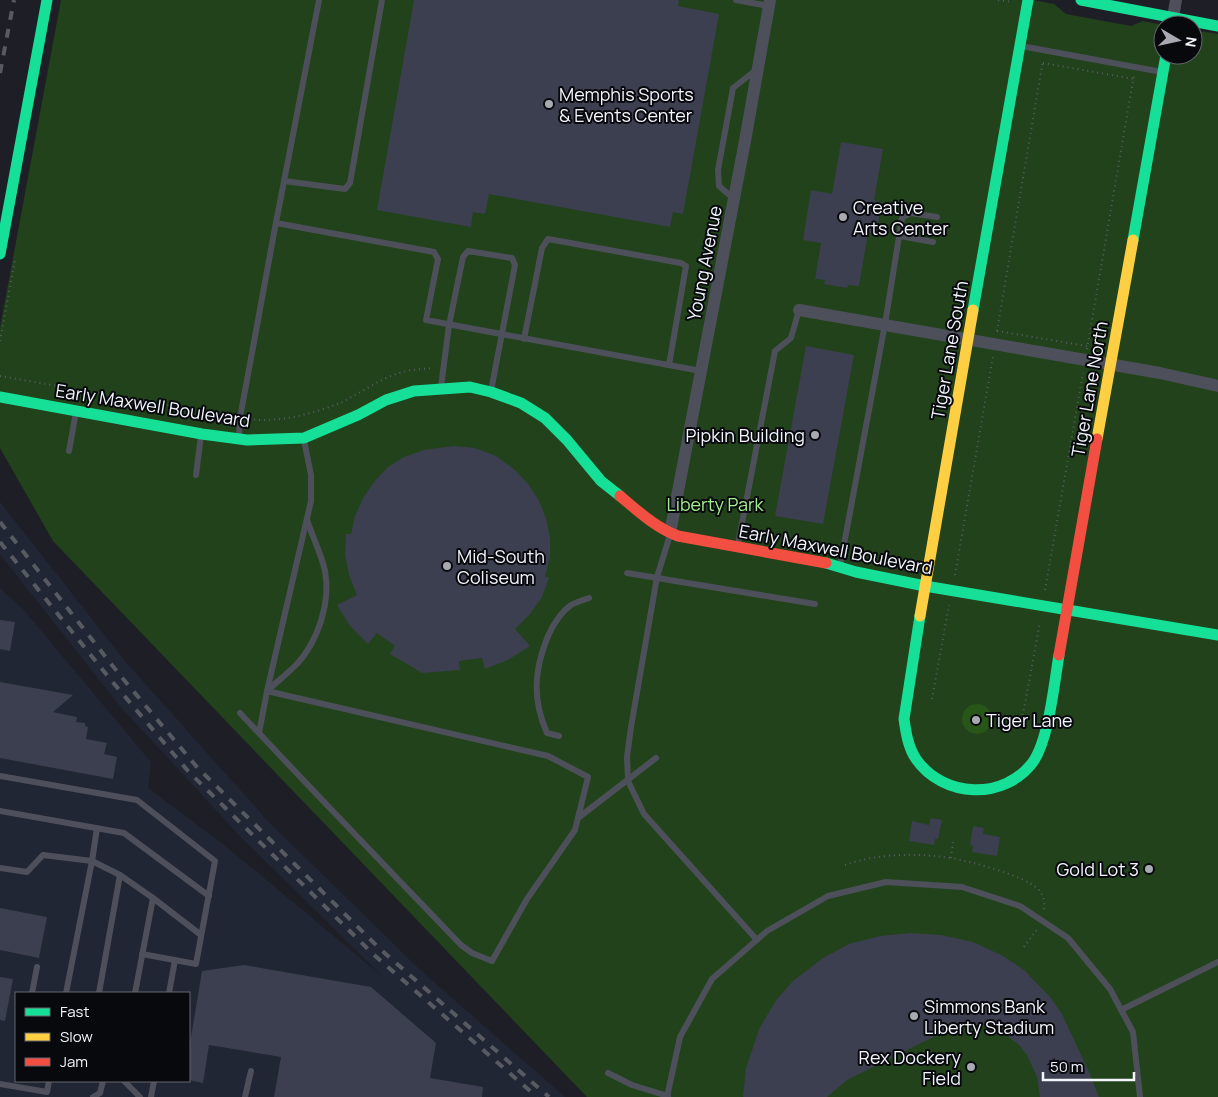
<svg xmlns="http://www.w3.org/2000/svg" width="1218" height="1097" font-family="Manrope,sans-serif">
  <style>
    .built { fill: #212634; fill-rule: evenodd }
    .green { fill: #22421b }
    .water { fill: #275618 }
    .building { fill: #3b3f4f }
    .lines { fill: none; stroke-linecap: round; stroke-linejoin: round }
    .path { stroke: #5a5c63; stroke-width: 2; stroke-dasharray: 1 4; stroke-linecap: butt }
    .lane { stroke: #4d505a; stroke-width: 6 }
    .street { stroke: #4d505a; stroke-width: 12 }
    .fast { stroke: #16e098; stroke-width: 11 }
    .slow { stroke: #ffcf43; stroke-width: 11 }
    .jam { stroke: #f24e42; stroke-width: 11 }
    .rail { stroke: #585a62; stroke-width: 4; stroke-dasharray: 9 9; stroke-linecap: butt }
    .poi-dot { fill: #a8aab1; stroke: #07090d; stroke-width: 2 }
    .labels { text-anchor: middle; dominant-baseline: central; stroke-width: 4; stroke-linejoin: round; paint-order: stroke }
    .poi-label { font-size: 18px; fill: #f2f5fc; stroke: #07090d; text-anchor: start }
    .street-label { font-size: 18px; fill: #f2f5fc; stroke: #07090d }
    .park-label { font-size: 18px; fill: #a4ed90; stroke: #07090d }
  </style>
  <rect width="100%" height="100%" fill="#1e1f26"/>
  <path class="built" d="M0,502L125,661L266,819L419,969L565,1097H0V588L23,609L151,762L148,788L223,844L383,977L238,834L119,705L0,554ZM16,993H189V1081H16Z"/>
  <polygon class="green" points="61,0 1033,0 1054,4 1066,14 1131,26 1143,21 1163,25 1163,55 1193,55 1193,30 1218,34 1218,1097 587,1097 53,541 0,448 0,328"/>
  <circle class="water" cx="977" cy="719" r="15"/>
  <g class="building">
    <polygon points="414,0 679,0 678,6 719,14 683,214 673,212 670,227 489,194 485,214 473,212 471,227 377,210"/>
    <polygon points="841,142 883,149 874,200 882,202 876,234 868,233 859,286 848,285 847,288 824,284 825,280 815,279 821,243 803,240 811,190 832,194"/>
    <polygon points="806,346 854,355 823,524 775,516"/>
    <polygon points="453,446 475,448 496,456 515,470 529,485 539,501 546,518 550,537 550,557 545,576 549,578 542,597 530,614 515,629 530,646 508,660 485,669 482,658 459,661 460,670 422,673 390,654 395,646 377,633 368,644 350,626 337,605 357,595 349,575 345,555 346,534 351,534 355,516 363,498 374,482 388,467 404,457 424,450"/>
    <polygon points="0,620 15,622 10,651 0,649"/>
    <polygon points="0,682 73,695 53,712 77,717 76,722 85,723 85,726 88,727 86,739 107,743 104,754 117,757 113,779 0,758"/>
    <polygon points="931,818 942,820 938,839 935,839 934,845 909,841 912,821 929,825"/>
    <polygon points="973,826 984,828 983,834 1000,837 997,856 972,852 973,846 970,845"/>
    <polygon points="0,908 47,917 39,958 0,950"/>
    <polygon points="910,933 941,935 973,942 1003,956 1024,970 1050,997 1062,1014 1090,1074 1099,1097 1040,1097 1037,1077 1027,1055 1019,1045 1006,1035 1009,1030 986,1020 984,1026 976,1025 975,1027 954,1028 943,1032 847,1080 827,1097 743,1097 746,1068 760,1027 777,999 793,981 823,958 849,944 880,936"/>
    <polygon points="244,965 371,987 436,1043 430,1078 483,1087 482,1097 274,1097 281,1057 209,1045 203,1083 189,1080 189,1049 202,971"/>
    <polygon points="0,977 13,979 5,1021 0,1020"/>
  </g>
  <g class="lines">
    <g class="path">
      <polyline points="998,0 1012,2"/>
      <polyline points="1043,63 1134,79"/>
      <polyline points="997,331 1043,60"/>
      <polyline points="997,331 1087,346"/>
      <polyline points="0,341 15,260"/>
      <polyline points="1087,349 1134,75"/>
      <polyline points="0,376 231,416"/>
      <path d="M249,419C278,423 314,414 342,402C363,392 383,376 407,371C416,369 425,369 434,368"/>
      <polyline points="955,575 993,356"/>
      <polyline points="1045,590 1083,373"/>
      <polyline points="932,699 949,605"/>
      <polyline points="1021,725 1040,622"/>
      <path d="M953,842L951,858C972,862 1023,875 1038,889C1044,895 1045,903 1044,911"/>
      <path d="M845,865C879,853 915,853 951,858"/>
      <polyline points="1024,947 1038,928"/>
    </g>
    <g class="lane">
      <polyline points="736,0 769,6"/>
      <polyline points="1021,46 1162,72"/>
      <polyline points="284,181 345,189 350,183 382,0"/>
      <polyline points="734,199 719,186 718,170 733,88 756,70"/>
      <polyline points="276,223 434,252 438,259 426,320 701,371"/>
      <polyline points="900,236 933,242"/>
      <polyline points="524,339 542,248 548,239 681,263 686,266 669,365"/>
      <polyline points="441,387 449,325 463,257 468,251 512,258 515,265 491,391"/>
      <polyline points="239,436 240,418 274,233 319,0"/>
      <polyline points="69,451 76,412"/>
      <polyline points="196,475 201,435"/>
      <polyline points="670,535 657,577 631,727 627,757 628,781 644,814 757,940"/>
      <polyline points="738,544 775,351 791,338 799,310"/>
      <polyline points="840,566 885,324 902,218 910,213 937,217"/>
      <polyline points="627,573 815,604"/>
      <path d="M268,690C278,681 288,673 297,664C318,641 331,602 325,571C322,555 312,536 307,520"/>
      <polyline points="267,691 311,501 311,475 304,440"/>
      <path d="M240,713C313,791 387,868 461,945L472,953L492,961L527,899L575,830L588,777L548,756L267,691L259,733"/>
      <path d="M559,736L547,733C532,699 534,670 548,636C553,625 561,612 571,605C576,602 583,600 589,598"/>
      <polyline points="0,776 137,800 215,861 196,964 142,954"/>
      <polyline points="0,811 124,833 209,896"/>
      <polyline points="578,818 656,758"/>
      <polyline points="0,868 27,872 43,855 92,861 97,828"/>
      <polyline points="120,875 153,898 135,993"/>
      <polyline points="153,898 201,935"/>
      <polyline points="32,993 37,967"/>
      <polyline points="66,993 92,861 120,875 99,993"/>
      <polyline points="169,993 175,960"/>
      <polyline points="1121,1010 1218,962"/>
      <polyline points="608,1073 632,1085 668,1096"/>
      <polyline points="124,1081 140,1097"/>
      <polyline points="0,1084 47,1092 49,1081"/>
      <polyline points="93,1097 100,1093 103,1081"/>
      <polyline points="151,1097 154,1081"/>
      <polyline points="245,1097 251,1071"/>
      <polyline points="667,1097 680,1037 712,979 767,931 828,896 886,882 962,887 1020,906 1068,938 1110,989 1133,1032 1140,1097"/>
    </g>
    <g class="street">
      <polyline points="1172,23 1176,0"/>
      <polyline points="799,310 1160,373 1218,386"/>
      <polyline points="670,533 745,141 770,0"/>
    </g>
    <g class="fast">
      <polyline points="1081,0 1218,26"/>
      <polyline points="1133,240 1166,55"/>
      <polyline points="0,254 47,0"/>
      <polyline points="973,310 1028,0"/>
      <polyline points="0,397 202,434 247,440 304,438 358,415 386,400 414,391 470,387 491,392 521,403 545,418 567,440 601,481 620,496"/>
      <polyline points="826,563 856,572 925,586 1218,635"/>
      <path d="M920,616L904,719C906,733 908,747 916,759C943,798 1004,801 1033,762C1049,739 1054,684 1059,655"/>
    </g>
    <g class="slow">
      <polyline points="1097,439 1133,240"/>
      <polyline points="920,616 973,310"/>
    </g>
    <g class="jam">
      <path d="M620,496C638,511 656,528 678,536L826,563"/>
      <polyline points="1059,655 1097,439"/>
    </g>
    <g class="rail">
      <polyline points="0,73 14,0"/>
      <polyline points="0,522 119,674 196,766 380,949 549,1097"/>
      <polyline points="0,542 110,679 188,771 373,954 537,1097"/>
    </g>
  </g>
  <g class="poi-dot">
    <circle cx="549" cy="104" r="5"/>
    <circle cx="843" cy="217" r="5"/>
    <circle cx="815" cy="435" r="5"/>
    <circle cx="447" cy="566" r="5"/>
    <circle cx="976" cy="720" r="5"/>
    <circle cx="1149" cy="869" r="5"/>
    <circle cx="914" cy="1016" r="5"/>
    <circle cx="971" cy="1067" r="5"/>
  </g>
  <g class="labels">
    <g class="poi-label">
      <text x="559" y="94">Memphis Sports<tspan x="559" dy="21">&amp; Events Center</tspan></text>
      <text x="853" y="207">Creative<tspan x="853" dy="21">Arts Center</tspan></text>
      <text x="805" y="435" text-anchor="end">Pipkin Building</text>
      <text x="457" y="556">Mid-South<tspan x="457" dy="21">Coliseum</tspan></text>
      <text x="986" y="720">Tiger Lane</text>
      <text x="1139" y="869" text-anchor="end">Gold Lot 3</text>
      <text x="924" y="1006">Simmons Bank<tspan x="924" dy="21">Liberty Stadium</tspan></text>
      <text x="961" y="1057" text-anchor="end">Rex Dockery<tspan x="961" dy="21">Field</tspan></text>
    </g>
    <g class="street-label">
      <text transform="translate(704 263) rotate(-79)">Young Avenue</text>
      <text transform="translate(949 350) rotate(-80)">Tiger Lane South</text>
      <text transform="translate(1089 389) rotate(-80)">Tiger Lane North</text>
      <text transform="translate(153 405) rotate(9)">Early Maxwell Boulevard</text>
      <text transform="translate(836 549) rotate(11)">Early Maxwell Boulevard</text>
    </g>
    <g class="park-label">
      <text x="715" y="504">Liberty Park</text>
    </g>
  </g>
  <rect x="15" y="992" width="175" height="90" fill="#07090d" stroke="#65676d"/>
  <rect x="25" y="1008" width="25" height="8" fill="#16e098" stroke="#65676d"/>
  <text x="60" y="1017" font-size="15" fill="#f2f5fc">Fast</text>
  <rect x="25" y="1033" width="25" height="8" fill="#ffcf43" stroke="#65676d"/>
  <text x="60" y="1042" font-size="15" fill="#f2f5fc">Slow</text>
  <rect x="25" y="1058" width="25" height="8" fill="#f24e42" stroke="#65676d"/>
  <text x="60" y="1067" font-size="15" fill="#f2f5fc">Jam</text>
  <g transform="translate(1178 40) rotate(99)"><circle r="24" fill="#07090d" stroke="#65676d"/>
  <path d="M0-4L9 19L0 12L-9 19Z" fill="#a8aab1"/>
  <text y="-8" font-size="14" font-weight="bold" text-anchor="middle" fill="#f2f5fc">N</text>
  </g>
  <path d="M1043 1072v8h91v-8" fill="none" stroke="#f2f5fc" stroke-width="2.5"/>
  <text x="1050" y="1072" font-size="15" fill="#f2f5fc" stroke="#07090d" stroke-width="4" paint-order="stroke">50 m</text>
</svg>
